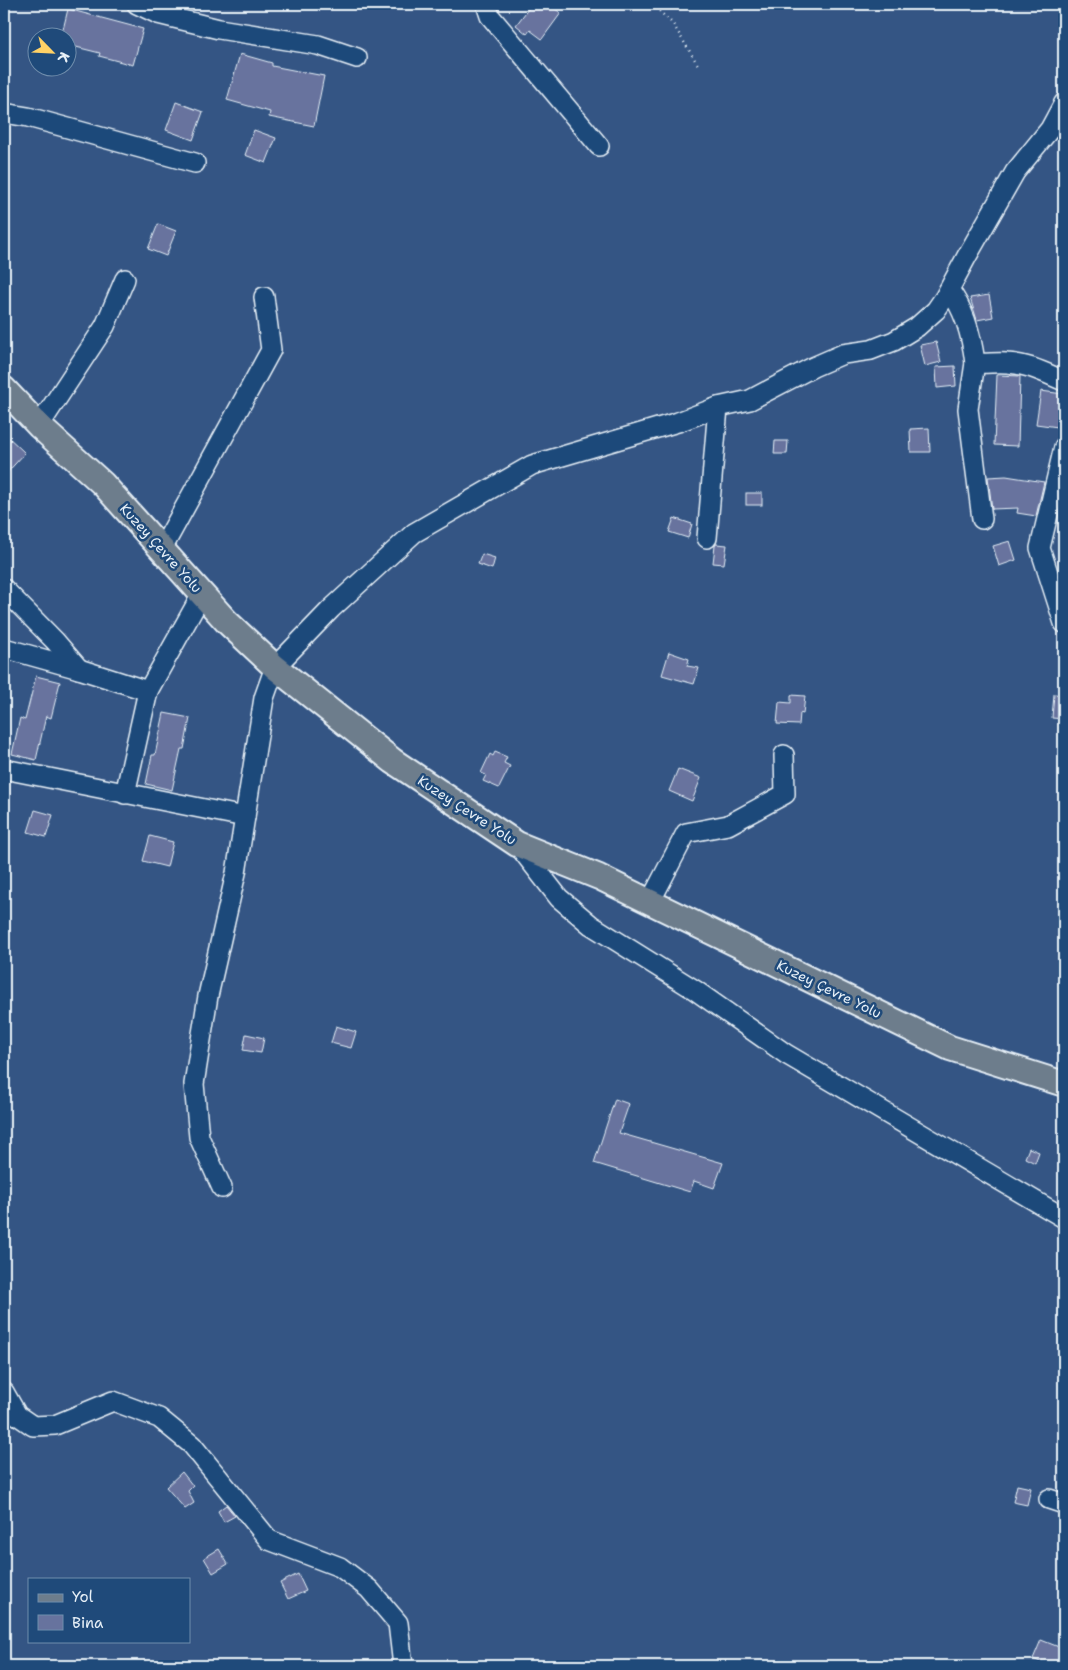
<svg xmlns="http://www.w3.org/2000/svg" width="1068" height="1670" font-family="'Shantell Sans',sans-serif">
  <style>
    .building { fill: #67739e; stroke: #e8f1f8 }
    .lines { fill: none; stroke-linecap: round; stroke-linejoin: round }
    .minor-casing { stroke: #e8f1f8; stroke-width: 22 }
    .major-casing { stroke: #e8f1f8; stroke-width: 28 }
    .path { stroke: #e8f1f8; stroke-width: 2.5; stroke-dasharray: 1 4; stroke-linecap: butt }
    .minor { stroke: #1f4a7a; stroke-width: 19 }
    .major { stroke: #6d7d8c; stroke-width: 24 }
    .labels { text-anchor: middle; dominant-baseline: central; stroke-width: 5; stroke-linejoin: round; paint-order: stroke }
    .street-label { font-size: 14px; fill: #e8f1f8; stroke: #1f4a7a }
  </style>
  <rect width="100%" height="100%" fill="#345584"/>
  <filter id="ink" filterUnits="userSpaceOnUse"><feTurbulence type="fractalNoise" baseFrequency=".02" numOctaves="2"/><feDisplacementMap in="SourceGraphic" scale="10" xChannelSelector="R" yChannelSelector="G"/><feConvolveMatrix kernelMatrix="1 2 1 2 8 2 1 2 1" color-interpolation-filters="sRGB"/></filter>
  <g filter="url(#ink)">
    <g class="building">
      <polygon points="532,4 548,4 561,13 542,39 530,30 527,34 516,25"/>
      <polygon points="68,9 143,29 133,65 99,56 100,53 68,45 68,38 61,38"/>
      <polygon points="240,54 272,63 272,66 324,76 314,126 269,117 270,112 227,100"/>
      <polygon points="176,102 203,112 193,140 166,130"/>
      <polygon points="254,130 276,138 266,163 245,155"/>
      <polygon points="158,224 176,231 166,256 148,249"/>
      <polygon points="989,295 993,317 977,320 970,298"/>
      <polygon points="936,342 941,362 925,366 920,345"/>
      <polygon points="955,366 956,386 937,388 936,367"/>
      <polygon points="997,375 1020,376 1018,446 994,445"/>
      <polygon points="1041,391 1063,394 1058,427 1036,424"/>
      <polygon points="929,428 930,452 911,452 910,429"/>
      <polygon points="4,433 25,453 4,476"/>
      <polygon points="775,441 788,441 787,454 774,454"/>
      <polygon points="1006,476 1044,482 1036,516 1017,513 1018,508 992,509 988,477"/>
      <rect x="746" y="493" width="16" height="12"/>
      <polygon points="674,518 692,524 688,538 669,532"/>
      <polygon points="1010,541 1016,560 999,566 993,546"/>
      <polygon points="716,544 727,545 724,564 713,563 715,546"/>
      <polygon points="482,554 495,558 492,569 478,564"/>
      <polygon points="669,652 689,659 687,666 699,668 694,684 662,675"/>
      <polygon points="36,676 60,682 51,718 46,716 36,760 12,754 20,718 25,720"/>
      <polygon points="1054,694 1064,695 1064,719 1052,718"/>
      <polygon points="791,695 805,696 803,714 800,713 799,725 777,724 779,702 791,703"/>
      <polygon points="164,713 190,718 184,749 181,749 172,790 146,784 152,755 155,755"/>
      <polygon points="495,752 507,757 504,763 510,766 499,788 483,781 486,775 481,773 490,754 493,756"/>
      <polygon points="678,769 701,778 692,801 669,791"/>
      <polygon points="35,810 53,815 46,837 28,832"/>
      <polygon points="150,836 173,842 167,867 143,861"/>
      <polygon points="336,1026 356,1032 351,1048 331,1043"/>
      <polygon points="246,1034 264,1038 261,1053 243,1050"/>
      <polygon points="615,1099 629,1104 619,1133 723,1163 714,1188 694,1181 690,1192 594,1163"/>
      <polygon points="1029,1148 1039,1152 1035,1163 1025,1158"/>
      <polygon points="182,1472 193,1486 188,1491 194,1503 185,1509 166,1487"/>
      <polygon points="1017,1485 1031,1488 1027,1505 1013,1502"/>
      <polygon points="226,1505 235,1516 224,1522 218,1511"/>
      <polygon points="219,1549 228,1564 213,1573 204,1558"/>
      <polygon points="298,1574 306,1591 288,1599 280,1583"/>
      <polygon points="1041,1640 1064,1649 1059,1666 1050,1666 1033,1659"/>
    </g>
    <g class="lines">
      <g class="minor-casing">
        <g id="minor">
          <polyline points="137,4 158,14 219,29 318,45 357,58"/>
          <polyline points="486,4 490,16 599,146"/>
          <polyline points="4,113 28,117 195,163"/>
          <path d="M949,290C965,310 972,338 975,363C986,364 996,362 1007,363C1028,364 1045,373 1064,381"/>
          <polyline points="975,363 968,409 982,519"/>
          <polyline points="39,426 105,326 125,279"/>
          <polyline points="1064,447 1040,548 1064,623"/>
          <polyline points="707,538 718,407"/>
          <polyline points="162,549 271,350 264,297"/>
          <polyline points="4,589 55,641 79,669"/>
          <polyline points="4,648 79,669 148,691"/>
          <polyline points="4,769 245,817"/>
          <polyline points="125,794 148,691 202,594"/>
          <polyline points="517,844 559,898 591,925 695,990 786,1054 1064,1218"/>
          <polyline points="650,902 686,833 728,825 785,794 784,755"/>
          <polyline points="222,1188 199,1137 194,1084 208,996 236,873 264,698 275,667 331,609 414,533 532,465 678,422 718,407 750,400 813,367 843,354 871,350 894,341 917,327 936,310 945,297 967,256 1015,172 1050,129 1064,103"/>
          <polyline points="4,1392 17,1415 33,1426 55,1425 113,1401 159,1418 192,1445 269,1540 340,1567 369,1589 398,1623 403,1666"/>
          <polyline points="1049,1499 1064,1504"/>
        </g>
      </g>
      <g class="major-casing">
        <polyline id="major" points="4,389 39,426 103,484 227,622 275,667 393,761 517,844 599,877 950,1048 1064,1084"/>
      </g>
      <polyline class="path" points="652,4 673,24 698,65"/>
      <use href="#minor" class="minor"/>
      <use href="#major" class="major"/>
    </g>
  </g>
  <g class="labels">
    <g class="street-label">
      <text transform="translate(161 548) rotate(48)">Kuzey Çevre Yolu</text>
      <text transform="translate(467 810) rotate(33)">Kuzey Çevre Yolu</text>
      <text transform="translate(829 989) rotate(26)">Kuzey Çevre Yolu</text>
    </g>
  </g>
  <rect width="1068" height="1670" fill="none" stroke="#1f4a7a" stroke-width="20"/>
  <rect x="10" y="10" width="1048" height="1650" fill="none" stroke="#e8f1f8" stroke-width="2" filter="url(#ink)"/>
  <rect x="28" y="1578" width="162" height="65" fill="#1f4a7a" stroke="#6f8dac"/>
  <rect x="38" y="1594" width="25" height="8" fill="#6d7d8c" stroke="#6f8dac"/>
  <text x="72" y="1602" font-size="15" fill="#e8f1f8">Yol</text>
  <rect x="38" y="1615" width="25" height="15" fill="#67739e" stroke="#6f8dac"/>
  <text x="72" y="1628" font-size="15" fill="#e8f1f8">Bina</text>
  <g transform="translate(52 52) rotate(114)"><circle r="24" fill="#1f4a7a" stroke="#6f8dac"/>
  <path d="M0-4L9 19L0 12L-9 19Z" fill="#ffd166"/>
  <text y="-8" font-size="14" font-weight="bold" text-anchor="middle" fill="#e8f1f8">K</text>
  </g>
</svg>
